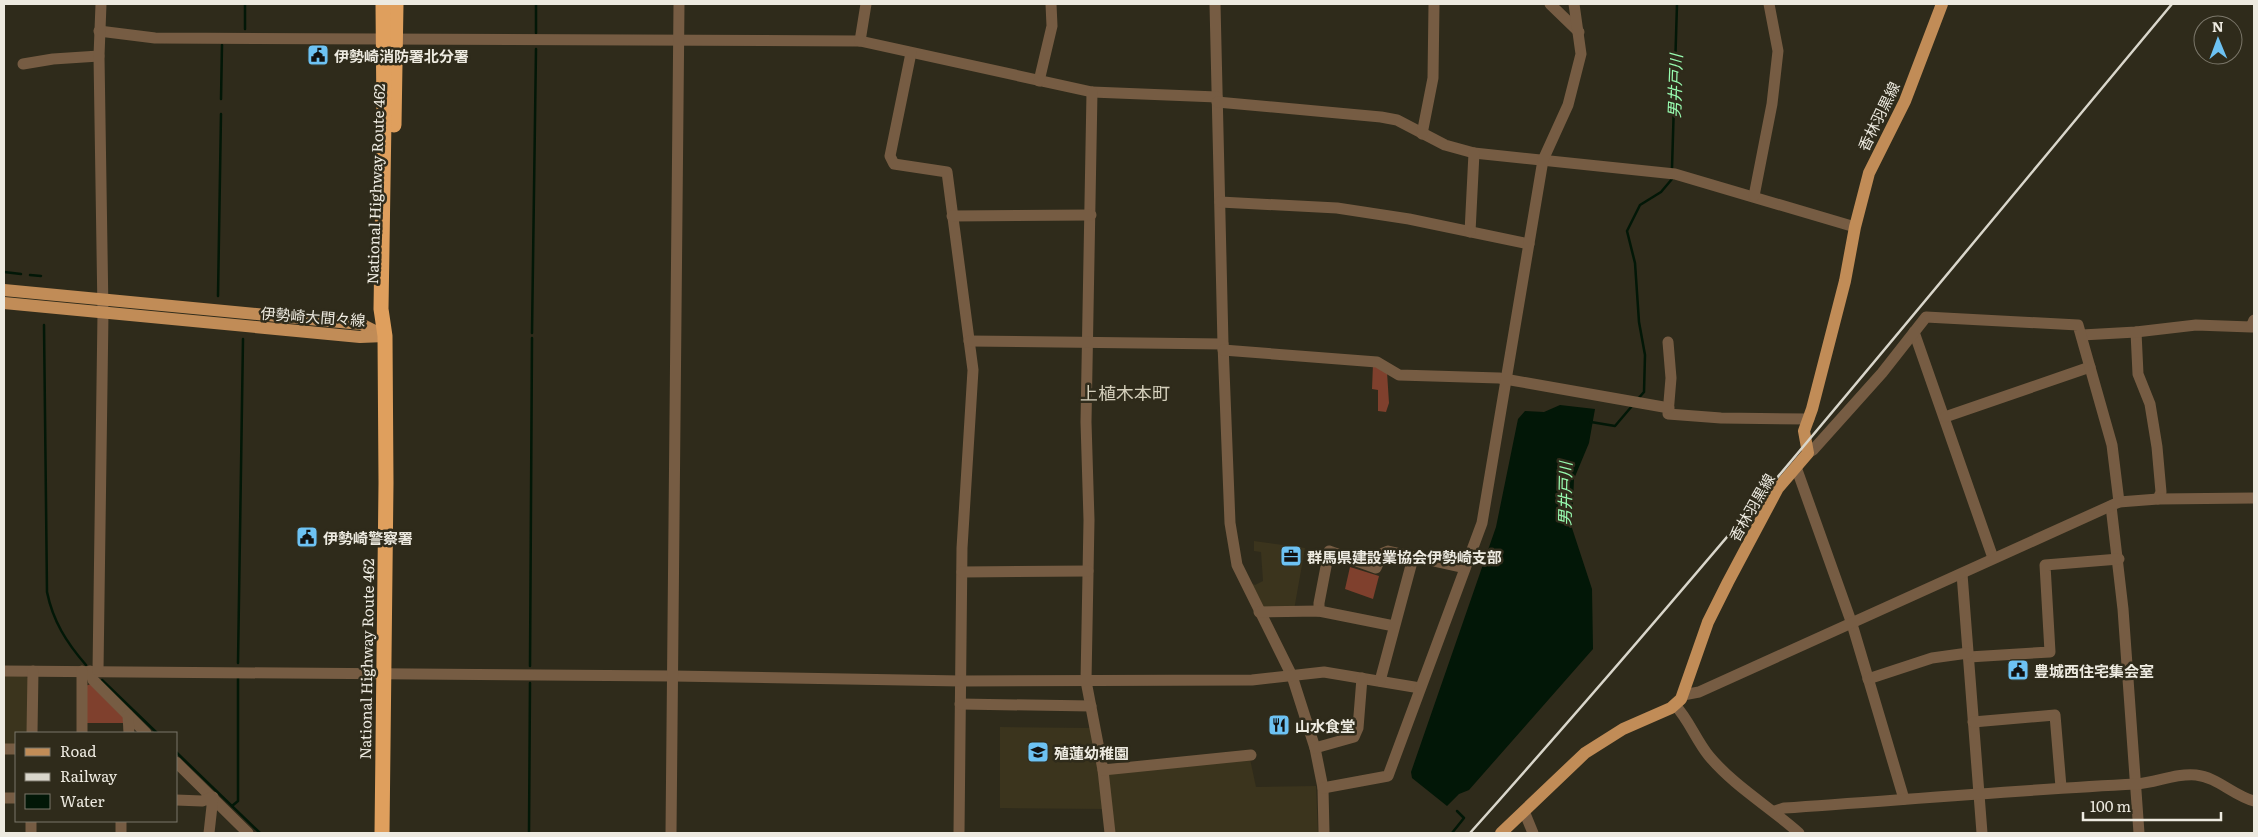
<svg xmlns="http://www.w3.org/2000/svg" width="2258" height="837" font-family="Literata,'Noto Sans JP',serif">
  <style>
    .built { fill: #3b341d }
    .green { fill: #7f402d }
    .water { fill: #021707 }
    .lines { fill: none; stroke-linecap: round; stroke-linejoin: round }
    .stream { stroke: #021707; stroke-width: 2.5 }
    .minor { stroke: #765c43; stroke-width: 11 }
    .major { stroke: #c18c57; stroke-width: 12 }
    .highway { stroke: #df9f5d; stroke-width: 15 }
    .rail { stroke: #d9d6cb; stroke-width: 2.5 }
    .labels { text-anchor: middle; dominant-baseline: central; stroke-width: 5; stroke-linejoin: round; paint-order: stroke }
    .poi-label { font-size: 15px; font-weight: bold; fill: #edeae0; stroke: #2f2b1b; text-anchor: start }
    .street-label { font-size: 15px; fill: #edeae0; stroke: #2f2b1b }
    .water-label { font-size: 16px; font-style: italic; fill: #99fdb1; stroke: #2f2b1b }
    .quarter-label { font-size: 18px; fill: #d4cfbb; stroke: #2f2b1b }
  </style>
  <rect width="100%" height="100%" fill="#2f2b1b"/>
  <g class="built">
    <polygon points="1254,541 1305,548 1294,610 1264,610 1251,583 1255,585 1263,581 1261,552 1254,551"/>
    <polygon points="4,675 22,675 30,679 29,733 16,733 16,745 4,745"/>
    <polygon points="1000,727 1091,728 1104,809 1000,808"/>
    <polygon points="1250,759 1256,787 1316,786 1318,833 1115,833 1108,774"/>
  </g>
  <g class="green">
    <polygon points="1373,364 1387,372 1389,403 1386,412 1378,411 1378,390 1372,389"/>
    <polygon points="1350,567 1379,576 1373,599 1345,589"/>
    <polygon points="91,684 126,717 126,723 85,723 85,686"/>
  </g>
  <polygon class="water" points="1560,405 1595,409 1589,443 1574,479 1572,528 1592,589 1593,649 1469,790 1459,794 1447,806 1412,778 1411,772 1496,527 1518,419 1525,411 1544,412"/>
  <g class="lines">
    <g class="stream">
      <polyline points="245,29 245,4"/>
      <polyline points="536,33 536,4"/>
      <polyline points="221,99 222,45"/>
      <polyline points="1672,168 1677,4"/>
      <polyline points="4,272 21,274"/>
      <polyline points="30,275 41,276"/>
      <polyline points="218,296 221,114"/>
      <path d="M44,325L47,592C53,621 66,642 86,665"/>
      <polyline points="532,333 536,49"/>
      <polyline points="1637,400 1644,392 1645,355 1639,322 1635,263 1627,231 1640,205 1661,192 1672,179"/>
      <polyline points="1591,422 1615,426 1632,406"/>
      <polyline points="238,663 243,339"/>
      <polyline points="530,666 532,338"/>
      <polyline points="102,680 157,733"/>
      <polyline points="176,752 260,833"/>
      <polyline points="232,806 238,801 238,678"/>
      <polyline points="529,833 530,683"/>
      <polyline points="1452,833 1464,818 1457,811"/>
    </g>
    <g class="minor">
      <polyline points="1215,4 1223,344 1230,523 1237,565 1292,676 1315,748 1323,788 1324,833"/>
      <polyline points="1550,4 1579,32"/>
      <polyline points="99,31 155,38 860,41 1092,92 1217,97"/>
      <polyline points="860,41 866,4"/>
      <polyline points="911,53 890,156 894,164 947,172 973,370 962,548 959,833"/>
      <polyline points="23,64 53,59 99,56"/>
      <polyline points="1039,81 1052,26 1051,4"/>
      <polyline points="1092,92 1086,422 1089,520 1086,681 1103,770 1110,833"/>
      <polyline points="1217,102 1381,117 1397,120 1445,145 1474,153 1675,174 1855,227"/>
      <polyline points="1422,134 1433,78 1434,4"/>
      <polyline points="1754,196 1772,104 1778,51 1769,4"/>
      <polyline points="1220,202 1337,208 1409,219 1529,244"/>
      <polyline points="952,216 1091,215"/>
      <polyline points="1470,232 1474,153"/>
      <polyline points="1914,332 1993,558"/>
      <polyline points="2136,332 2138,374 2150,404 2157,447 2161,492 2158,499"/>
      <polyline points="2082,335 2136,332 2196,325 2251,327 2254,320"/>
      <polyline points="969,341 1223,344"/>
      <polyline points="1668,342 1671,378 1668,414 1721,418 1809,419"/>
      <polyline points="1223,350 1377,362 1399,375 1499,378 1669,408"/>
      <polyline points="1945,417 2090,367"/>
      <polyline points="1808,453 1813,450 1882,373 1926,317 2078,325 2112,445 2119,502"/>
      <polyline points="1796,467 1852,624 1904,799"/>
      <polyline points="2111,506 2123,609 2139,833"/>
      <polyline points="962,572 1088,571"/>
      <polyline points="1962,574 1982,833"/>
      <polyline points="1319,611 1319,603 1329,551 1376,568 1383,553 1388,551 1465,568"/>
      <polyline points="1259,612 1319,611 1394,626"/>
      <polyline points="1969,657 2050,652 2045,565 2119,559"/>
      <polyline points="4,671 673,676 961,681 1252,680 1324,672 1420,688"/>
      <polyline points="90,671 93,680 146,733"/>
      <polyline points="98,671 103,313 99,56 101,4"/>
      <polyline points="1868,679 1932,658 1968,653"/>
      <polyline points="1380,681 1413,558"/>
      <polyline points="1683,695 1699,692 2119,502 2158,499 2254,498"/>
      <polyline points="960,704 1091,706"/>
      <path d="M1675,705C1689,720 1696,740 1709,756C1734,786 1770,807 1799,833"/>
      <polyline points="128,715 129,733"/>
      <polyline points="1973,722 2055,715 2061,787"/>
      <polyline points="32,733 33,671"/>
      <polyline points="82,733 82,671"/>
      <polyline points="1315,748 1354,737 1358,728 1362,678"/>
      <polyline points="4,749 16,749"/>
      <polyline points="176,762 248,833"/>
      <polyline points="1103,770 1251,755"/>
      <polyline points="1323,788 1388,776 1482,523 1543,160 1568,105 1581,54 1574,4"/>
      <polyline points="4,798 16,798"/>
      <polyline points="176,800 202,801 213,797 209,833"/>
      <polyline points="1524,811 1533,833"/>
      <path d="M1775,811L1784,808C1901,800 2018,790 2136,784C2156,783 2175,773 2196,775C2217,777 2234,796 2254,801"/>
      <polyline points="31,833 31,821"/>
      <polyline points="121,833 121,821"/>
      <polyline points="671,833 679,4"/>
    </g>
    <g class="major">
      <polyline points="4,290 361,324 385,336"/>
      <polyline points="4,303 360,337 385,336"/>
      <polyline points="1501,833 1585,753 1623,729 1671,708 1681,699 1708,622 1728,582 1778,488 1808,453 1804,431 1812,409 1845,281 1855,227 1869,173 1905,101 1942,4"/>
    </g>
    <g class="highway">
      <polyline points="394,125 396,4"/>
      <polyline points="382,833 386,483 385,336 381,309 384,120 383,4"/>
    </g>
    <path class="rail" d="M1470,833C1711,563 1940,282 2172,4"/>
  </g>
  <defs>
    <g id="civic-square" transform="scale(1.125)"><rect x="-9" y="-9" width="18" height="18" rx="4" fill="#6dc2f3" stroke="#2f2b1b"/><path d="M-.6-6.5H3V-4.5H.6V-3L4-1V1h2V6H-6V1h2V-1L-.6-3ZM-1.2 2.5V6h2.4V2.5Z" fill="#111"/></g>
    <g id="office-square" transform="scale(1.125)"><rect x="-9" y="-9" width="18" height="18" rx="4" fill="#6dc2f3" stroke="#2f2b1b"/><path d="M-6-3h4V-5.5h4V-3h4V5H-6ZM-1-4.5V-3h2v-1.5ZM-6 0V1H6V0Z" fill="#111"/></g>
    <g id="restaurant-square" transform="scale(1.125)"><rect x="-9" y="-9" width="18" height="18" rx="4" fill="#6dc2f3" stroke="#2f2b1b"/><path d="M-5-6h1v4h1v-4h1v4h1v-4h1v5L-1.5 .5V6h-2V.5L-5-1ZM5-6V6H3V1.5H1.5Q1.5-4 5-6Z" fill="#111"/></g>
    <g id="school-square" transform="scale(1.125)"><rect x="-9" y="-9" width="18" height="18" rx="4" fill="#6dc2f3" stroke="#2f2b1b"/><path d="M0-5L7-2L0 1L-7-2ZM-4 1L0 2.5L4 1V4Q0 6-4 4Z" fill="#111"/></g>
  </defs>
  <g fill-rule="evenodd">
    <use href="#civic-square" x="318" y="55"/>
    <use href="#civic-square" x="307" y="537"/>
    <use href="#office-square" x="1291" y="556"/>
    <use href="#civic-square" x="2018" y="670"/>
    <use href="#restaurant-square" x="1279" y="725"/>
    <use href="#school-square" x="1038" y="752"/>
  </g>
  <g class="labels">
    <g class="poi-label">
      <text x="334" y="55">伊勢崎消防署北分署</text>
      <text x="323" y="537">伊勢崎警察署</text>
      <text x="1307" y="556">群馬県建設業協会伊勢崎支部</text>
      <text x="2034" y="670">豊城西住宅集会室</text>
      <text x="1295" y="725">山水食堂</text>
      <text x="1054" y="752">殖蓮幼稚園</text>
    </g>
    <g class="street-label">
      <text transform="translate(1878 116) rotate(-64)">香林羽黒線</text>
      <text transform="translate(375 184) rotate(-88)">National Highway Route 462</text>
      <text transform="translate(313 316) rotate(4)">伊勢崎大間々線</text>
      <text transform="translate(1751 507) rotate(-60)">香林羽黒線</text>
      <text transform="translate(366 659) rotate(-89)">National Highway Route 462</text>
    </g>
    <g class="water-label">
      <text transform="translate(1674 86) rotate(-88)">男井戸川</text>
      <text transform="translate(1564 494) rotate(-89)">男井戸川</text>
    </g>
    <g class="quarter-label">
      <text x="1125" y="392">上植木本町</text>
    </g>
  </g>
  <rect width="2258" height="837" fill="none" stroke="#edeae0" stroke-width="10"/>
  <rect x="15" y="732" width="162" height="90" fill="#2f2b1b" stroke="#7b776a"/>
  <rect x="25" y="748" width="25" height="8" fill="#c18c57" stroke="#7b776a"/>
  <text x="60" y="757" font-size="15" fill="#edeae0">Road</text>
  <rect x="25" y="773" width="25" height="8" fill="#d9d6cb" stroke="#7b776a"/>
  <text x="60" y="782" font-size="15" fill="#edeae0">Railway</text>
  <rect x="25" y="794" width="25" height="15" fill="#021707" stroke="#7b776a"/>
  <text x="60" y="807" font-size="15" fill="#edeae0">Water</text>
  <g transform="translate(2218 40) rotate(359)"><circle r="24" fill="#2f2b1b" stroke="#7b776a"/>
  <path d="M0-4L9 19L0 12L-9 19Z" fill="#6dc2f3"/>
  <text y="-8" font-size="14" font-weight="bold" text-anchor="middle" fill="#edeae0">N</text>
  </g>
  <path d="M2083 812v8h138v-8" fill="none" stroke="#edeae0" stroke-width="2.5"/>
  <text x="2090" y="812" font-size="15" fill="#edeae0" stroke="#2f2b1b" stroke-width="4" paint-order="stroke">100 m</text>
</svg>
